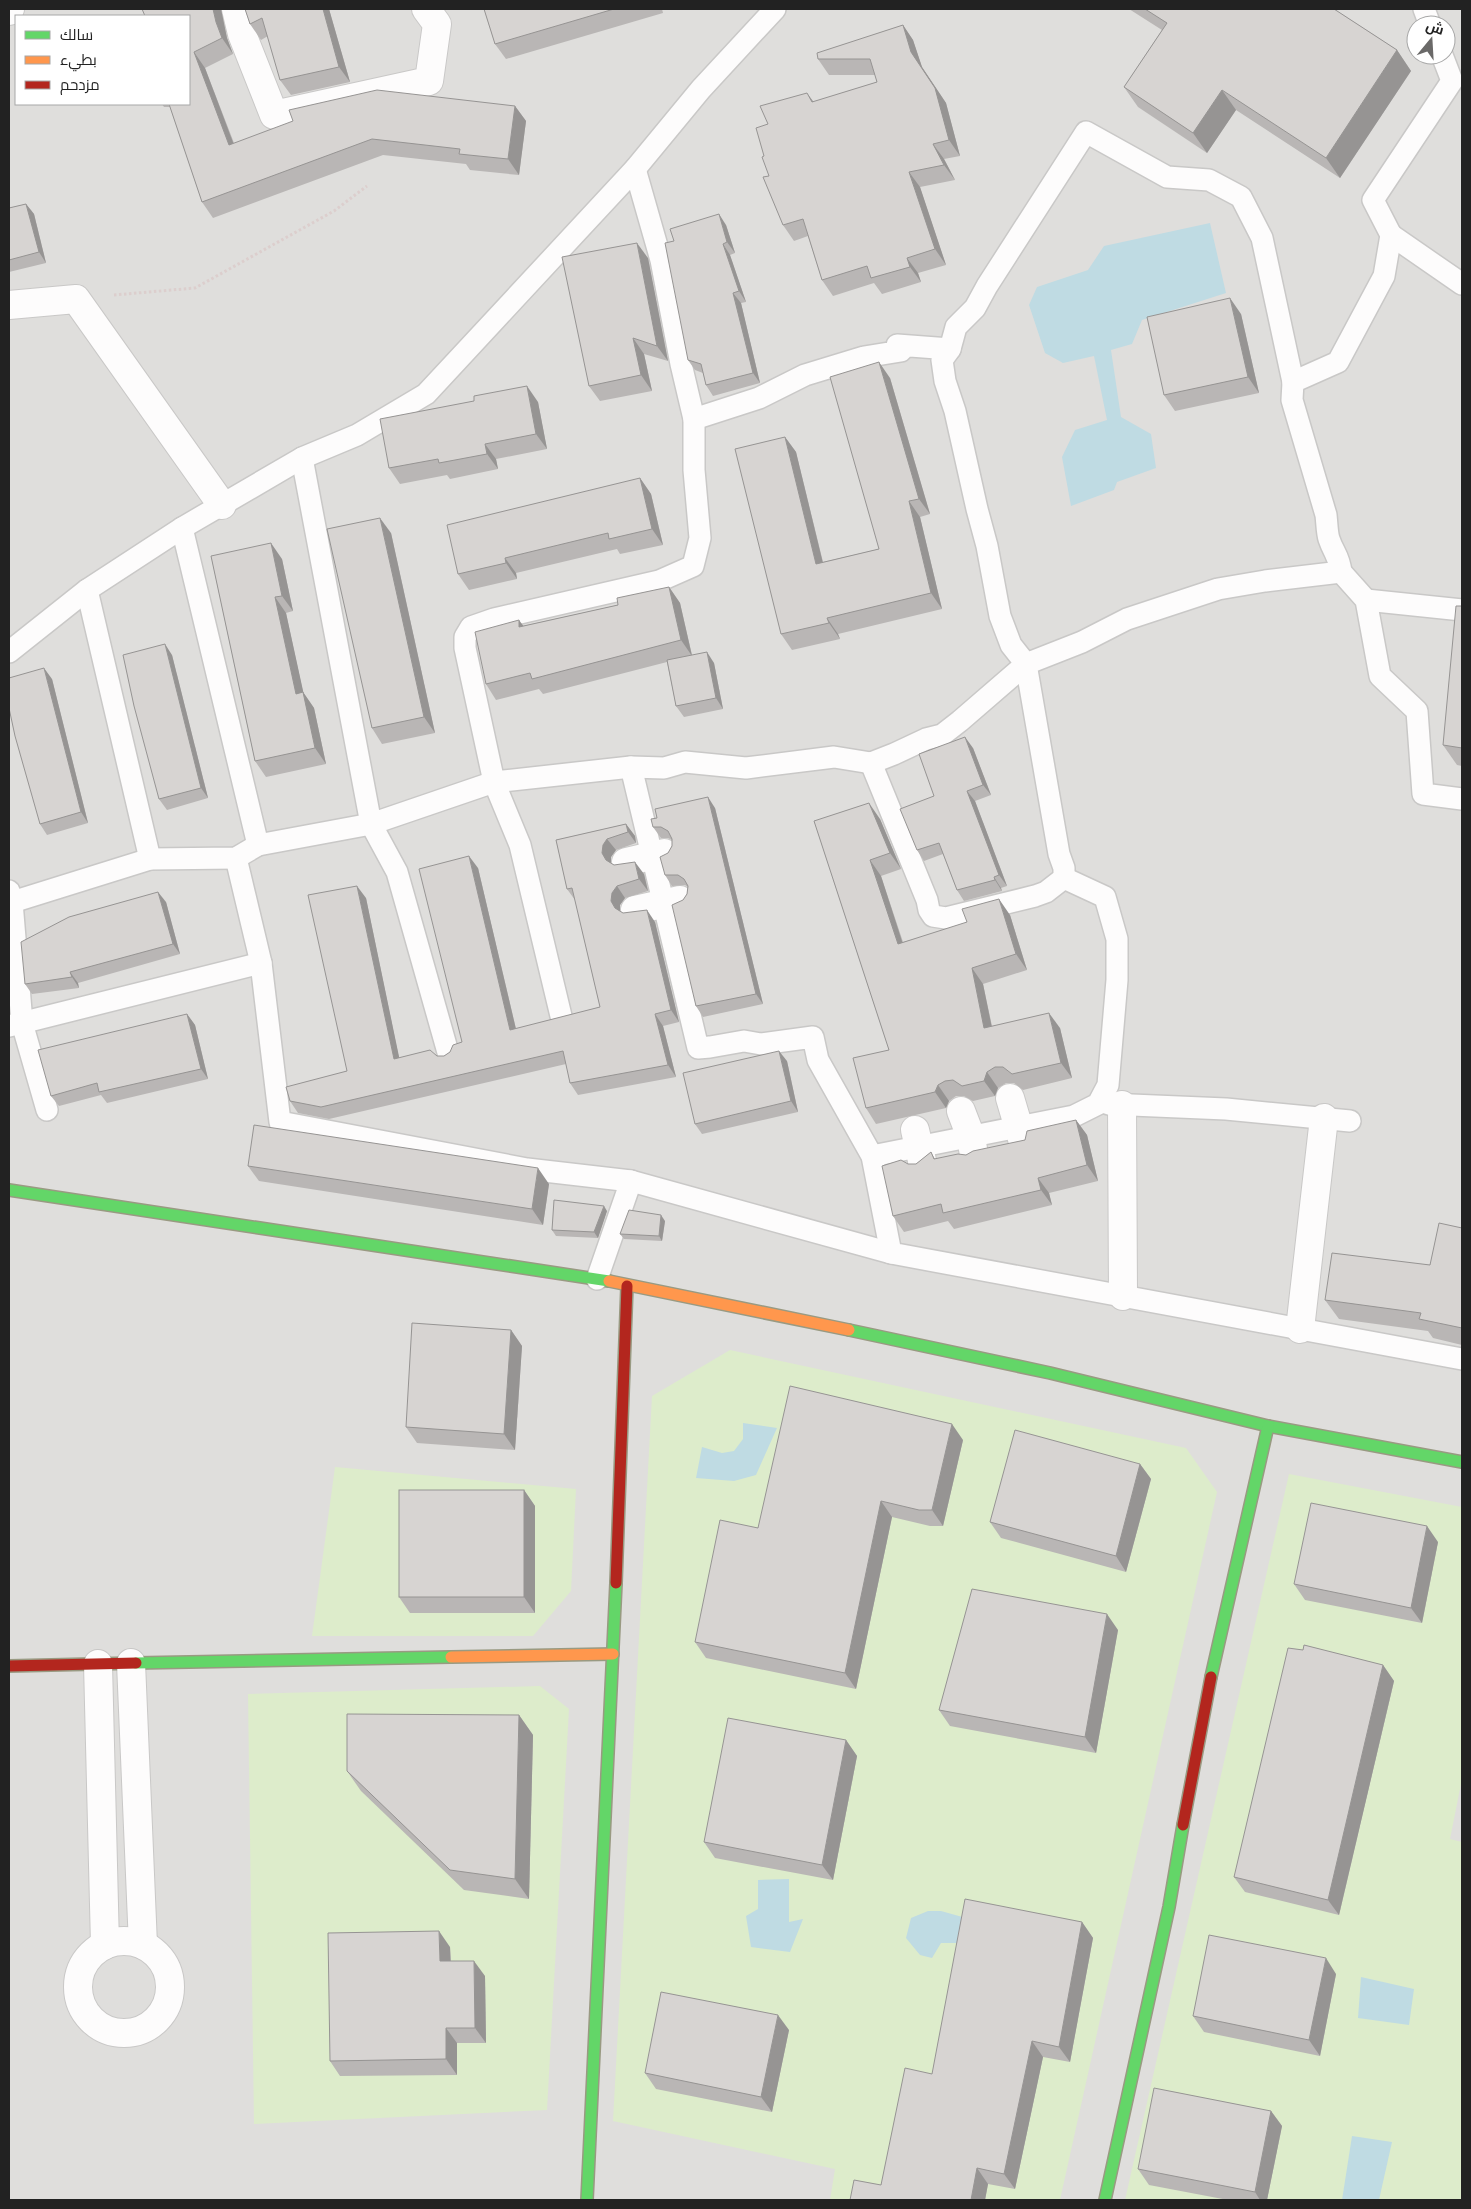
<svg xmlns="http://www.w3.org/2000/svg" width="1471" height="2209" font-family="'Work Sans',Cairo,sans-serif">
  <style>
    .residential { fill: #dfdedc; fill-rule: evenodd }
    .grass { fill: #ddeccb }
    .water { fill: #bfdbe3 }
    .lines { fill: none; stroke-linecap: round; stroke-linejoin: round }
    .lane-casing { stroke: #c9c8c7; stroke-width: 24 }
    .street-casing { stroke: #c9c8c7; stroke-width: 30 }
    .fast-casing { stroke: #999a82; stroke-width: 14 }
    .slow-casing { stroke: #999a82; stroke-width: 14 }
    .jam-casing { stroke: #999a82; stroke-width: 14 }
    .path { stroke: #dccecd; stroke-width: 3; stroke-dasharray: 2.5 2.5; stroke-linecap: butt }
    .lane { stroke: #fdfcfc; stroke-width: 21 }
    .street { stroke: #fdfcfc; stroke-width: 28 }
    .fast { stroke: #63d668; stroke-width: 11 }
    .slow { stroke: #ff974d; stroke-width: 11 }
    .jam { stroke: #b3261e; stroke-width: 11 }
    .wall { fill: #b9b6b5 }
    .shaded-wall { fill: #969493 }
    .building { fill: #d7d4d2; stroke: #969493 }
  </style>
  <rect width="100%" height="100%" fill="#f0eeeb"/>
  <path class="residential" d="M9,9H1462V2200H9ZM16,16H189V104H16ZM1416,25H1446V55H1416Z"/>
  <g class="grass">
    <polygon points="730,1350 1186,1448 1217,1492 1060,2200 830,2200 835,2169 613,2121 652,1396"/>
    <polygon points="335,1467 576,1489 571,1591 533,1636 312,1636"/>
    <polygon points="1289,1474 1462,1507 1462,1779 1450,1839 1462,1842 1462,2200 1125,2200"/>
    <polygon points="540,1686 569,1709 547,2110 254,2124 248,1694"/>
  </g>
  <g class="water">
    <polygon points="1210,223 1226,293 1142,320 1132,344 1111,350 1121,417 1151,434 1156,468 1117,482 1114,490 1071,506 1062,457 1075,430 1107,420 1094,356 1063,363 1045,353 1029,305 1037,287 1088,270 1104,246"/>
    <polygon points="743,1423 777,1428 756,1475 734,1481 696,1478 702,1447 722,1453 734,1451 743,1439"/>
    <polygon points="789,1879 789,1922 803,1919 790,1952 751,1947 746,1916 758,1909 758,1880"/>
    <polygon points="928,1911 941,1911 966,1918 964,1943 941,1943 932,1958 920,1955 906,1938 911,1918"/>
    <polygon points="1361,1977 1414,1989 1409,2025 1358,2018"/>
    <polygon points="1352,2136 1392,2142 1379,2200 1342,2200"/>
  </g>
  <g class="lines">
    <g class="lane-casing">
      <g id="lane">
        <polyline points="1424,9 1430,25"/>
        <polyline points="1391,235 1462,284"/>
        <polyline points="950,349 956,327 975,308 987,286 1086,132 1167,177 1209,180 1241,197 1262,238 1293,382"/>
        <polyline points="302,458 371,824 397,872 449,1056"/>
        <polyline points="182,528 258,845"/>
        <polyline points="1341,572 1366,600 1380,676 1417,711 1423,794 1462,799"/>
        <polyline points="87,590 150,859"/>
        <polyline points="1366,600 1462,610"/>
        <polyline points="9,652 87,590 182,528 302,458 357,435 426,394 635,169 701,89 775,9"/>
        <path d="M871,763L927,900L929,910L933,916L946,918L1035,896L1046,892L1064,878V868L1059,854L1026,664L1082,642L1127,619L1218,589L1265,581L1341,572C1339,555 1334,554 1329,539C1327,533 1327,523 1326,515L1292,400L1293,382L1338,362L1384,276L1391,235L1373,200L1452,81L1442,55"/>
        <polyline points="631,767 698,1048 710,1047 744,1041 761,1044 813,1037 818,1060 872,1156 891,1253 1462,1359"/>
        <polyline points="236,858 261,963 280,1122 527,1169 631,1181 597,1279"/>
        <polyline points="9,891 12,902 22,1023 47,1110"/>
        <polyline points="9,903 150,859 236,858 258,845 371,824 494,782 631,767 664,768 685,762 746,768 834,757 871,763 894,754 926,739 942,735 960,721 1026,664 1011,645 1000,616 987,546 977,509 955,411 945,381 942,360 950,349 897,345 901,351 864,357 805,375 759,398 694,419"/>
        <polyline points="561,1016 520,845 494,782 465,648 465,637 471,627 494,619 659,581 693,566 700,538 694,470 694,419 681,364 661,260 635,169"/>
        <polyline points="9,1026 261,963"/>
        <polyline points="1108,1104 1226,1109 1350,1121"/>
        <polyline points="872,1156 1074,1116 1098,1104 1108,1085 1117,980 1117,939 1105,897 1064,878"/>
        <polyline points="631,1181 891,1253"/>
      </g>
    </g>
    <g class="street-casing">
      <g id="street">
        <polyline points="236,9 242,34 274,115 429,81 437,24 426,9"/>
        <polyline points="9,11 10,9"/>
        <polyline points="9,305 76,299 222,505"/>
        <polyline points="626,862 664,853"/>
        <polyline points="635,910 680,900"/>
        <polyline points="1010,1098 1023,1142"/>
        <polyline points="1122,1105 1123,1296"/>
        <polyline points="961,1111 971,1137 974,1155"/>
        <polyline points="915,1130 923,1165"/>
        <polyline points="1300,1329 1324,1118"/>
        <polyline points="131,1663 143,1945"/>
        <polyline points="98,1664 105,1945"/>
        <circle cx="124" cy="1987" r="46"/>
      </g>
    </g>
    <g class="fast-casing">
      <g id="fast">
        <polyline points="9,1190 609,1281"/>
        <polyline points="849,1330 1050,1373 1268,1426 1462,1462"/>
        <polyline points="136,1663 451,1657"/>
        <polyline points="1211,1677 1268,1426"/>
        <polyline points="587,2200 616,1583"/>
        <polyline points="1105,2200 1169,1907 1183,1825"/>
      </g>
    </g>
    <g class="slow-casing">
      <g id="slow">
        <polyline points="609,1281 849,1330"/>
        <polyline points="451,1657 613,1654"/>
      </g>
    </g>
    <g class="jam-casing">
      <g id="jam">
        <polyline points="616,1583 627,1286"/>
        <polyline points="9,1666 136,1663"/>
        <polyline points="1183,1825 1211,1677"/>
      </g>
    </g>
    <polyline class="path" points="114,295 195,288 334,211 367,186"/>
    <use href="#lane" class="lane"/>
    <use href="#street" class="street"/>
    <use href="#fast" class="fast"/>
    <use href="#slow" class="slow"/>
    <use href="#jam" class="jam"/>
  </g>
  <g class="wall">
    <polygon points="142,9 221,9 227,38 233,54 205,68 234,143 515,106 526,121 519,175 470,170 466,164 383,155 213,218 202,202 170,107 164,107 162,104 189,104"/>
    <polygon points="245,9 329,9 350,82 291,95 280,80 268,36 261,40 250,24"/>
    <polygon points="484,9 662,9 663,13 506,59 495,44"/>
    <polygon points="1129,9 1334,9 1397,50 1411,71 1340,178 1236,110 1207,153 1138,107 1124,87 1162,30"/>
    <polygon points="903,25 913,40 922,67 946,103 960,156 944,159 955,180 920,187 946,265 918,273 921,282 882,294 874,283 833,296 822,280 808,236 794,241 783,225 764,156 768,124 814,102 877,82 875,75 829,75 818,59"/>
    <polygon points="26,204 34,214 46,263 9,272 9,208"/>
    <polygon points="726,225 735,253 730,255 746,302 741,303 760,383 713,396 706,385 703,373 695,370 688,360"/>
    <polygon points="648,258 668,361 644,354 652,391 600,401 589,386"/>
    <polygon points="1241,314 1259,393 1175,411 1164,395"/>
    <polygon points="890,378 930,514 920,517 942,609 838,634 840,639 792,650 781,634 785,437 796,452 823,562 879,549"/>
    <polygon points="538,402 547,449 496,459 498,469 450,479 447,475 400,484 389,468"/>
    <polygon points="640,478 651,494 663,545 620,554 617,549 516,573 517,579 469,590 458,574"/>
    <polygon points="391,533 435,733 382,744 372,728"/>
    <polygon points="211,556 282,559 293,611 286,613 303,692 314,708 326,764 266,777 255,761"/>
    <polygon points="669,587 680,603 692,655 714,663 723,709 684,717 676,706 667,662 543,694 539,689 496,700 486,684 523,626 618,605"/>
    <polygon points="1462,606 1462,766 1457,765 1443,745"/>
    <polygon points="172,655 208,798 167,810 159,799"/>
    <polygon points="52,679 88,823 47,835 40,824"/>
    <polygon points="973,748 991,795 975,801 1007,886 1001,888 1002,891 964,901 957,890 943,854 924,861 917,850 934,796"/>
    <polygon points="715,808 763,1004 703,1017 696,1006 683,900 687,894 688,887 685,885 672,886 665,875 668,853 672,846 672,840 668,838 661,838 653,827"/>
    <polygon points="880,819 901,869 881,876 903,942 1010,915 1027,970 983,984 992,1026 1060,1028 1072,1078 1023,1090 1014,1083 1006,1083 998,1088 995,1096 973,1101 964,1096 956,1096 949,1101 946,1108 876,1124 866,1108 889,1050 814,821"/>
    <polygon points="626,824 635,836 636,843 616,850 611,857 611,863 614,865 644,874 648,891 625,898 620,905 620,911 623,913 655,922 679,1022 663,1026 676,1077 578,1095 570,1083 566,1064 329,1119 298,1113 290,1101 347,1071 366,898 399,1058 444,1056 450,1052 462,1042 478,868 516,1029 600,1007 575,900 567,889 556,840"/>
    <polygon points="166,902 180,954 78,983 79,988 32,994 25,984"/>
    <polygon points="187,1014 195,1025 208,1079 107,1103 101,1095 59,1106 51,1096"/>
    <polygon points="787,1061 798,1112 702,1134 695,1124"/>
    <polygon points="1076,1120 1087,1135 1098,1181 1049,1193 1052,1205 954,1229 948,1221 904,1232 893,1216 908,1164 916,1164 931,1152 935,1159 966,1155 1025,1140"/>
    <polygon points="248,1166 549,1184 543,1225 259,1181"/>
    <polygon points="607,1211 598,1238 556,1236 552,1230"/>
    <polygon points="665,1221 662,1241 624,1239 620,1234"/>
    <polygon points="1462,1228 1462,1345 1433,1338 1428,1331 1339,1319 1325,1300 1430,1265"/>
    <polygon points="511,1330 522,1346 515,1450 417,1443 406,1427"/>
    <polygon points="963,1440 943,1526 930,1526 892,1517 856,1689 706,1658 695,1642 758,1528"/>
    <polygon points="1140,1464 1151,1479 1126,1572 1001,1538 990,1522"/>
    <polygon points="524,1490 535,1506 535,1613 410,1613 399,1597"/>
    <polygon points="1438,1542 1422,1623 1305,1600 1294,1584"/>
    <polygon points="1118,1630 1096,1753 950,1726 939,1710"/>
    <polygon points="1383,1665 1394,1681 1339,1915 1245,1892 1234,1877"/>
    <polygon points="519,1715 533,1735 529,1899 464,1890 361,1791 347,1771"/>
    <polygon points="846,1740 857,1756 833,1880 715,1858 704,1842"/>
    <polygon points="1082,1922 1093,1938 1070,2062 1043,2057 1015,2189 988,2184 985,2200 850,2200 881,2185 932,2074"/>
    <polygon points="450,1947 451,1961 485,1976 486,2043 457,2043 457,2075 340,2076 330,2061"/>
    <polygon points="1336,1974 1320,2056 1204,2032 1193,2016"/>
    <polygon points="789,2030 772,2112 656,2089 645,2073"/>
    <polygon points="1271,2111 1282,2126 1267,2200 1228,2200 1149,2185 1138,2169"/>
  </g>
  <g class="shaded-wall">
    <polygon points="213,9 221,9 227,38 233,54 222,38 216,22"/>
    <polygon points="323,9 329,9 350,82 339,67"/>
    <polygon points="903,25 913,40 922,67 946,103 960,156 949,140 911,52"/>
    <polygon points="1397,50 1411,71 1340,178 1326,158"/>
    <polygon points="194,52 205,68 240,161 229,145"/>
    <polygon points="1222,90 1236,110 1207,153 1193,133"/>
    <polygon points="807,93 818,108 812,102"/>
    <polygon points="515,106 526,121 519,175 508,159"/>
    <polygon points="933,144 944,159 955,180 944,165"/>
    <polygon points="909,172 920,187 946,265 935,249"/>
    <polygon points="26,204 34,214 46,263 39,252"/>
    <polygon points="719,214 726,225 735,253 727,242"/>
    <polygon points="637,243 648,258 668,361 657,346"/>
    <polygon points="723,244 730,255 746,302 739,291"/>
    <polygon points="907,258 918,273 921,282 910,267"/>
    <polygon points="733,293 741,303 760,383 753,373"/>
    <polygon points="1230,298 1241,314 1259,393 1248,377"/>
    <polygon points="633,338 644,354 652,391 641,375"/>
    <polygon points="879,362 890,378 930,514 919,499"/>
    <polygon points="527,386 538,402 547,449 536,434"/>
    <polygon points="785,437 796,452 827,580 816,564"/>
    <polygon points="485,444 496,459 498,469 487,454"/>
    <polygon points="640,478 651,494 663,545 652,529"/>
    <polygon points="909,501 920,517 942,609 931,593"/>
    <polygon points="380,518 391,533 435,733 424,717"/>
    <polygon points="271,543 282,559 293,611 282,596"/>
    <polygon points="505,558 516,573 517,579 506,563"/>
    <polygon points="669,587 680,603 692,656 681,640"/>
    <polygon points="275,597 286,613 307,709 296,694"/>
    <polygon points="827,618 838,634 840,639 829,623"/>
    <polygon points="519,620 530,635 519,627"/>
    <polygon points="165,644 172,655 208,798 201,788"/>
    <polygon points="707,652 714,663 723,709 716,698"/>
    <polygon points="44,668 52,679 88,823 81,812"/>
    <polygon points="303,692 314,708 326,764 315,748"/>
    <polygon points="965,737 973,748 991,795 983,785"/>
    <polygon points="967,791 975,801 1007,886 999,875"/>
    <polygon points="708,797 715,808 763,1004 756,994"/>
    <polygon points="869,803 880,819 901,869 890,853"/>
    <polygon points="626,824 635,836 636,843 628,832"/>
    <polygon points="607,839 616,850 611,857 611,865 606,860 602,853 603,845"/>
    <polygon points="469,856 478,868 519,1042 510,1030"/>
    <polygon points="870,860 881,876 908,960 898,944"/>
    <polygon points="635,862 644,874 648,891 639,879"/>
    <polygon points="994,877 1001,888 1002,891 995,880"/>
    <polygon points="357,886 366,898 402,1071 394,1059"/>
    <polygon points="617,886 625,898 620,905 620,913 615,908 611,901 612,893"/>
    <polygon points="158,892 166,902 180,954 173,944"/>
    <polygon points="999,899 1010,915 1027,970 1016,954"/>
    <polygon points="647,910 655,922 679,1022 671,1010"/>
    <polygon points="972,968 983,984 995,1043 984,1028"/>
    <polygon points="70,972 78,983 79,988 72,977"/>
    <polygon points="1049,1013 1060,1028 1072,1078 1061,1063"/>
    <polygon points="187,1014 195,1025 208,1079 201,1069"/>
    <polygon points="655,1014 663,1026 676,1077 668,1065"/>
    <polygon points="779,1051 787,1061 798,1112 791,1101"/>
    <polygon points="987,1072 998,1088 995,1096 984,1081"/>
    <polygon points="938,1085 949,1101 946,1108 935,1092"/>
    <polygon points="1076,1120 1087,1135 1098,1181 1087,1165"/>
    <polygon points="538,1168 549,1184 543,1225 532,1209"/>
    <polygon points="1038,1178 1049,1193 1052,1205 1041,1190"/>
    <polygon points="604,1206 607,1211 598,1238 594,1232"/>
    <polygon points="661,1215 665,1221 662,1241 659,1236"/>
    <polygon points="511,1330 522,1346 515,1450 504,1434"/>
    <polygon points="952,1424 963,1440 943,1526 932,1510"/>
    <polygon points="1140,1464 1151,1479 1126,1572 1116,1556"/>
    <polygon points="524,1490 535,1506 535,1613 524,1597"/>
    <polygon points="881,1501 892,1517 856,1689 845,1673"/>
    <polygon points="1427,1526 1438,1542 1422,1623 1411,1608"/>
    <polygon points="1107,1614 1118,1630 1096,1753 1085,1737"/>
    <polygon points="1383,1665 1394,1681 1339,1915 1328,1900"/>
    <polygon points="519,1715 533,1735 529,1899 515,1879"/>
    <polygon points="846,1740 857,1756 833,1880 822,1865"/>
    <polygon points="1082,1922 1093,1938 1070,2062 1059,2047"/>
    <polygon points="439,1931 450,1947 451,1977 440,1961"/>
    <polygon points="1326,1958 1336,1974 1320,2056 1309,2040"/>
    <polygon points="474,1961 485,1976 486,2043 475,2028"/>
    <polygon points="778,2015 789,2030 772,2112 761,2097"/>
    <polygon points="446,2028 457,2043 457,2075 446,2059"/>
    <polygon points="1032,2041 1043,2057 1015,2189 1004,2174"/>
    <polygon points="1271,2111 1282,2126 1267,2200 1260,2200 1255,2192"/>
    <polygon points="977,2168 988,2184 985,2200 971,2200"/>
  </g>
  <g class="building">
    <polygon points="142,9 213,9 216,22 222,38 194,52 229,145 293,121 289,110 377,90 515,106 508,159 459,154 460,149 372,139 202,202 169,104 189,104 189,16 145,16"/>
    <polygon points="245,9 323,9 339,67 280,80 262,18 250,24"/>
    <polygon points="484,9 614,9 495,44"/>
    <polygon points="1145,9 1334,9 1397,50 1326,158 1222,90 1193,133 1124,87 1167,23"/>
    <polygon points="903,25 911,52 935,88 949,140 933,144 944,165 909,172 935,249 907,258 910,267 871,278 867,266 822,280 803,219 783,225 763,177 769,176 762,157 764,156 756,128 768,124 760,106 807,93 812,102 877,82 870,59 818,59 817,53"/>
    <polygon points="26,204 39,252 9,260 9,208"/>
    <polygon points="719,214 727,242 723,244 739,291 733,293 753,373 706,385 701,364 688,360 665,243 674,241 670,229"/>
    <polygon points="637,243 657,346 633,338 641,375 589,386 562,257"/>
    <polygon points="1230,298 1248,377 1164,395 1147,317"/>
    <polygon points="879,362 919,499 909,501 931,593 827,618 829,623 781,634 735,449 785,437 816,564 879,549 830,377"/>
    <polygon points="527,386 536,434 485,444 487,454 439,463 438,459 389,468 380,419 474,401 474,396"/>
    <polygon points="640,478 652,529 609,539 608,533 505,558 506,563 458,574 447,525"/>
    <polygon points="380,518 424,717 372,728 327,529"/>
    <polygon points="271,543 282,596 275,597 296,694 303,692 315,748 255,761 211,556"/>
    <polygon points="669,587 681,640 532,679 530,673 486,684 475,632 519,620 519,627 618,605 617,598"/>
    <polygon points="1456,606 1462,606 1462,748 1443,745"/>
    <polygon points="165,644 201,788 159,799 134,706 123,655"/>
    <polygon points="707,652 716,698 676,706 667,660"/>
    <polygon points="44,668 81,812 40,824 15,736 9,708 9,678"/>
    <polygon points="965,737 983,785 967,791 999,875 994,877 995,880 957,890 939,843 917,850 900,809 934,796 919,754"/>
    <polygon points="708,797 756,994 696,1006 672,905 683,900 687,894 688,886 684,879 678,875 665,875 660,857 668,853 672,846 672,839 668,831 661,827 653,827 651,819 657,818 655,809"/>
    <polygon points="869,803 890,853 870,860 898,944 967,922 962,909 999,899 1016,954 972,968 984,1028 1049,1013 1061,1063 1012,1074 1003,1067 995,1067 987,1072 984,1081 962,1086 953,1080 945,1081 938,1085 935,1092 866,1108 853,1058 889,1050 814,821"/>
    <polygon points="626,824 628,832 607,839 603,845 602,853 606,860 614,865 635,862 639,879 617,886 612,893 611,901 615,908 623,913 647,910 671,1010 655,1014 668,1065 570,1083 563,1051 321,1107 290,1101 286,1087 347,1071 308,895 357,886 394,1059 430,1050 437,1056 444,1056 450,1052 453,1045 462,1042 419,869 469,856 510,1030 600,1007 572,888 567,889 556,840"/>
    <polygon points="158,892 173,944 70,972 72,977 25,984 21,942 69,917"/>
    <polygon points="187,1014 201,1069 99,1092 97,1083 51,1096 38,1050"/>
    <polygon points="779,1051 791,1101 695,1124 683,1073"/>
    <polygon points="1076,1120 1087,1165 1038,1178 1041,1190 943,1213 941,1204 893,1216 882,1166 901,1160 908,1164 916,1164 931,1152 934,1159 958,1154 966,1155 973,1151 1025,1140 1027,1131"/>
    <polygon points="254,1125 538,1168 532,1209 248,1166"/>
    <polygon points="554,1200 604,1206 594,1232 552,1230"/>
    <polygon points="629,1210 661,1215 659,1236 620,1234"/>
    <polygon points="1439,1223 1462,1228 1462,1328 1419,1319 1421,1313 1325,1300 1332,1253 1430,1265"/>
    <polygon points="412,1323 511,1330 504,1434 406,1427"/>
    <polygon points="790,1386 952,1424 932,1510 919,1510 881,1501 845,1673 695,1642 720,1520 758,1528"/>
    <polygon points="1015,1430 1140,1464 1116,1556 990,1522"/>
    <rect x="399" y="1490" width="125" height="107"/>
    <polygon points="1311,1503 1427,1526 1411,1608 1294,1584"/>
    <polygon points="972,1589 1107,1614 1085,1737 939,1710"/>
    <polygon points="1304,1645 1383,1665 1328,1900 1234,1877 1288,1648 1303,1650"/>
    <polygon points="347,1714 519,1715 515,1879 450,1870 347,1771"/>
    <polygon points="728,1718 846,1740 822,1865 704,1842"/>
    <polygon points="965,1899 1082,1922 1059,2047 1032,2041 1004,2174 977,2168 971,2200 850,2200 854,2180 881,2185 905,2068 932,2074"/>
    <polygon points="439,1931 440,1961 474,1961 475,2028 446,2028 446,2059 330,2061 328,1933"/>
    <polygon points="1209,1935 1326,1958 1309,2040 1193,2016"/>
    <polygon points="661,1992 778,2015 761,2097 645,2073"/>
    <polygon points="1154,2088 1271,2111 1255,2192 1138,2169"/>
  </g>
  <rect width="1471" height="2209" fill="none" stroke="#222222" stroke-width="20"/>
  <rect x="15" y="15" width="175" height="90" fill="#ffffff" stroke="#a7a7a7"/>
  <rect x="25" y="31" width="25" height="8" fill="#63d668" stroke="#a7a7a7"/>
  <text x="60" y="40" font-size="15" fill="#222222">سالك</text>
  <rect x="25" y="56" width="25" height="8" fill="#ff974d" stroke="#a7a7a7"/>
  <text x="60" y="65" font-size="15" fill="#222222">بطيء</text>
  <rect x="25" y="81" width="25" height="8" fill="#b3261e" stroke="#a7a7a7"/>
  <text x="60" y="90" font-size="15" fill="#222222">مزدحم</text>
  <g transform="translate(1431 40) rotate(18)"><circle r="24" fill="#ffffff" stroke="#a7a7a7"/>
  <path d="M0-4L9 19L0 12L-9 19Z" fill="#6a6968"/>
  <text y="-8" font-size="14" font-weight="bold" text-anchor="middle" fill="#222222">ش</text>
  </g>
</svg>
